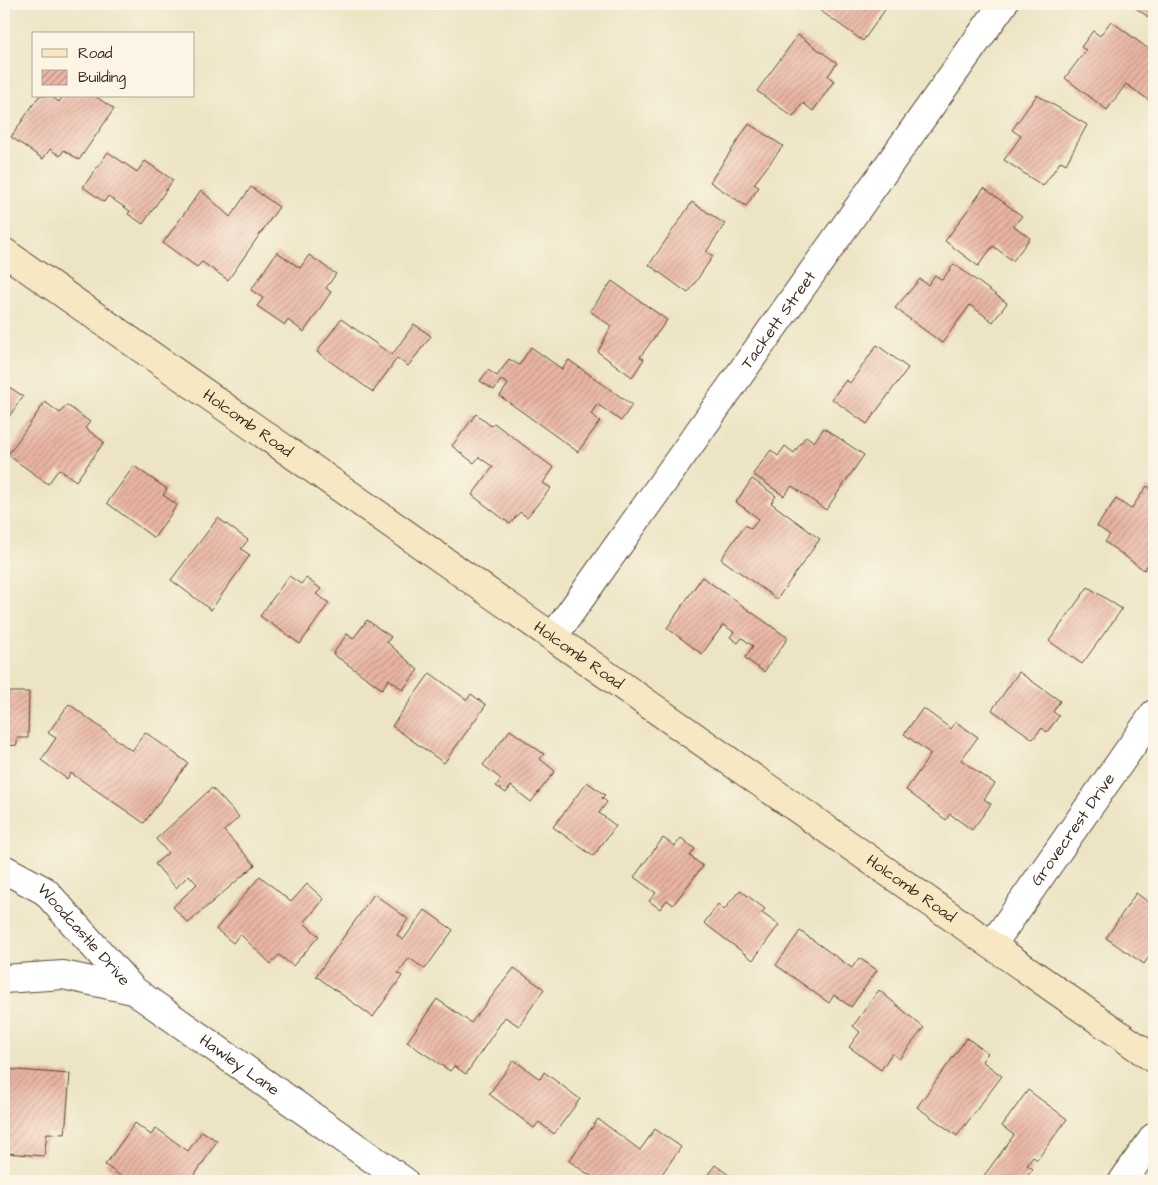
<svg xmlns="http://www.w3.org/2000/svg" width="1158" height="1185" font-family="'Architects Daughter',sans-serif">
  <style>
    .building { fill: url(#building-hatch) }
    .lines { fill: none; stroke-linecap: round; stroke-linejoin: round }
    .street-casing { stroke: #564637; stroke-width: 30 }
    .secondary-casing { stroke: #564637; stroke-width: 30 }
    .street { stroke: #fff; stroke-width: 28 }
    .secondary { stroke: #f7e8c3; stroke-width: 28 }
    .labels { text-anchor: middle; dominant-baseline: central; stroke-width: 4.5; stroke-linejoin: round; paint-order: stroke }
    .street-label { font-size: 16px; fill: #3b2a1e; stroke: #fcf5e5 }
  </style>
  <defs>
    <pattern id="building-hatch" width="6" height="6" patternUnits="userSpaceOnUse" patternTransform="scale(1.25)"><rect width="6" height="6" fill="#eab5a4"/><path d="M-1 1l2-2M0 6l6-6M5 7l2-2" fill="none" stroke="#bf9385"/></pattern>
  </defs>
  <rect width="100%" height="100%" fill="#fcf5e5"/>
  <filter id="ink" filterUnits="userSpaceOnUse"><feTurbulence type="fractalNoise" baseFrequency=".02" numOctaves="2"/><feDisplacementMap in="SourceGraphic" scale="10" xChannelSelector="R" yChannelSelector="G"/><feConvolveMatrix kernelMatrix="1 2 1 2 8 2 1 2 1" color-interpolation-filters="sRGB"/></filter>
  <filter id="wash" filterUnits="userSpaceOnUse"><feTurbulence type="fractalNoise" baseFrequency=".0096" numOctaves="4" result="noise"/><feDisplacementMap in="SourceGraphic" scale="20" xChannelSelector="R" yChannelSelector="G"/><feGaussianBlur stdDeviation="1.12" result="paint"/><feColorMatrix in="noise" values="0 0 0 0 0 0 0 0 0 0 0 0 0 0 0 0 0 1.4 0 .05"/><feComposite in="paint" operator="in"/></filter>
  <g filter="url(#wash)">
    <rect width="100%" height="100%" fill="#ece4c3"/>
    <g id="blocks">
      <g class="building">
        <polygon points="821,4 889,4 863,41 818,9"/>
        <polygon points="1130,4 1154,4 1154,21"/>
        <polygon points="1111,21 1154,53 1154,101 1153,103 1126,84 1107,110 1065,78 1086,50 1081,47 1093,31 1100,36"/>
        <polygon points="798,35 837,63 828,76 834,81 813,111 803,103 793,117 757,91"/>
        <polygon points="1037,95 1087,125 1066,164 1061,161 1043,186 1004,160 1021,136 1012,130"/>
        <polygon points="39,96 51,96 59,102 63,96 95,96 114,109 79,160 64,150 60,156 50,149 43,159 11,137"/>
        <polygon points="749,124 783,146 754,184 759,187 746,206 710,182"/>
        <polygon points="108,152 137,172 145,161 173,180 143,224 128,214 130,211 108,196 104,202 83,187"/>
        <polygon points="251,187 279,207 228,280 202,262 197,267 163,243 201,190 230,217"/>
        <polygon points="984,188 1022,216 1014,226 1030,238 1013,261 993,246 978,266 945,241"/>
        <polygon points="692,202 725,224 706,252 713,256 688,293 649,265"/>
        <polygon points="277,252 300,268 309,255 336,274 326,288 331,292 304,332 288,320 285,325 257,306 263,298 251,290"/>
        <polygon points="954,264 1007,303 993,322 970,305 942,343 895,308 920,279 928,285 935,275 942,280"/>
        <polygon points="612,281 667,320 640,357 644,359 632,377 598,352 611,326 590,311"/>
        <polygon points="341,319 392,355 414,324 431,336 408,366 397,358 373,392 317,352"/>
        <polygon points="877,345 908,368 867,424 832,399 846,380 850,383"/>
        <polygon points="531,347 562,369 569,360 632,405 621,421 597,404 591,414 600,421 578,452 500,396 508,384 501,380 494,390 480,381 488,370 497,376 509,359 519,365"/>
        <polygon points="4,376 9,380 6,385 23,396 4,424"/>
        <polygon points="45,402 60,413 67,405 90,422 85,428 104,442 76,481 59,469 48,484 8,455"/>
        <polygon points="476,414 491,426 494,423 554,468 543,483 551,488 527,517 520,512 510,524 472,495 493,467 479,457 474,463 452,446"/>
        <polygon points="824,428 864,455 826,510 792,486 784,496 753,474 771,450 778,456 785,446 794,453 806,436 814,442"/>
        <polygon points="134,466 167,489 163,495 177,505 154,538 107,503"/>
        <polygon points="752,479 776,496 771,503 820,539 777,599 721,559 745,525 751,529 759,519 736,502"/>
        <polygon points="1147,486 1154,491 1154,556 1144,570 1105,542 1110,535 1097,526 1116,499 1131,509"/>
        <polygon points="218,518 248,540 241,549 250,555 211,610 171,580"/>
        <polygon points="289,576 301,584 306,578 321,589 316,594 329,603 300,644 260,616"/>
        <polygon points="702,577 788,638 764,672 745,658 753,646 742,638 738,643 730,637 734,632 723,625 702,654 667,628"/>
        <polygon points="1088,587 1122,609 1082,664 1049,641"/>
        <polygon points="367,620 391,637 387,642 418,670 403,690 389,679 382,689 333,654 347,634 353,639"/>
        <polygon points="1019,672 1060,701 1053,712 1059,716 1047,732 1042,728 1033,739 992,710"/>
        <polygon points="430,673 467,700 471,694 486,705 444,763 392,726"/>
        <polygon points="4,692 29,692 28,738 17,738 17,745 4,746"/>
        <polygon points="69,704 132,751 145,732 188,763 144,823 71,773 67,779 41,760 56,738 48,733"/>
        <polygon points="923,708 951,729 956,722 978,737 961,760 995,784 984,799 991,804 972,830 950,814 946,820 906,790 931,754 904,734"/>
        <polygon points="510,730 544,754 540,759 555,771 531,802 511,786 506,793 496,786 501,779 483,765"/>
        <polygon points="587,782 605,795 602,798 607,802 599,813 616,826 593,856 553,827"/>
        <polygon points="212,788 239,817 224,831 255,865 188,923 173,907 197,884 189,875 176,888 155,864 168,853 156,839"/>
        <polygon points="663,838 675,846 681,838 695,849 690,856 703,866 673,905 667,900 660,909 649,901 656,893 634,877"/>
        <polygon points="260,876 291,902 307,884 324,899 304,923 319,936 293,966 279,955 271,964 240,934 233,943 216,929"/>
        <polygon points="740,890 765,909 762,913 779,925 753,960 704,923 718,904 724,910"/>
        <polygon points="1136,893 1154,906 1154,949 1144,964 1106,938"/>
        <polygon points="374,894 408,919 397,935 403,940 425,910 453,930 425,969 409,958 398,973 402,976 373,1017 316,976"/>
        <polygon points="800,931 852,968 859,958 877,970 851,1007 834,995 829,1003 776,965"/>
        <polygon points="514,968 544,989 519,1026 505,1017 466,1074 454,1066 450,1071 407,1042 437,999 471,1023"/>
        <polygon points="879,990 924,1028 899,1059 892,1053 881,1070 849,1047 860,1032 853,1026"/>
        <polygon points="967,1038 988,1053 982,1061 1002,1076 957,1136 917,1107"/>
        <polygon points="514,1060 540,1079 544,1072 580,1099 554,1134 539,1122 534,1128 489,1094"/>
        <polygon points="4,1069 70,1074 65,1134 47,1133 44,1156 4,1153"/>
        <polygon points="1028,1090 1067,1119 1037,1160 1033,1157 1027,1165 1033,1169 1023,1181 980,1181 1014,1135 1002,1126"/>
        <polygon points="598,1119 640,1150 655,1129 681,1147 657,1181 598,1181 569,1161"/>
        <polygon points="135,1123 151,1135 156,1128 188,1151 202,1131 217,1141 191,1181 142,1181 134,1176 130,1181 128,1181 105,1165"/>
        <polygon points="715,1165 737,1181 703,1181"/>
      </g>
    </g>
  </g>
  <g filter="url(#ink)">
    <use href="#blocks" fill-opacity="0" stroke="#564637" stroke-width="1"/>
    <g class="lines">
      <g class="street-casing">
        <g id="street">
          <path id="s1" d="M553,637L1003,4"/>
          <path id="s2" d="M4,869L45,891L133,990"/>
          <path id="s3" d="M992,945L1154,714"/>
          <path id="s4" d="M4,979L63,975L133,990L404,1181"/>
          <polyline points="1123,1181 1154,1137"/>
        </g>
      </g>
      <g class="secondary-casing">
        <g id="secondary">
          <path id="s5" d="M4,252L1154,1059"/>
        </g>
      </g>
      <use href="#street" class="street"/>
      <use href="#secondary" class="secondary"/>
    </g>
  </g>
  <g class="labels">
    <g class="street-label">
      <text stroke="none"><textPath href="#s1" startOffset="389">Tackett Street</textPath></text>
      <text stroke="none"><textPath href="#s5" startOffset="298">Holcomb Road</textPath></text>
      <text stroke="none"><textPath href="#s5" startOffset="702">Holcomb Road</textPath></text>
      <text stroke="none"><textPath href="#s3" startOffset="141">Grovecrest Drive</textPath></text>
      <text stroke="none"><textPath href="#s5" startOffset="1108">Holcomb Road</textPath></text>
      <text stroke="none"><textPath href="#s2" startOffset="105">Woodcastle Drive</textPath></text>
      <text stroke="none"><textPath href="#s4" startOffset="261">Hawley Lane</textPath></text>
    </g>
  </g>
  <rect width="1158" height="1185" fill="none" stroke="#fcf5e5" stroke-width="20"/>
  <rect x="32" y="32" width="162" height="65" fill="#fcf5e5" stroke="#afa495"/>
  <rect x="42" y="49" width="25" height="8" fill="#f7e8c3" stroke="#afa495"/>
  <text x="78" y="58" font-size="15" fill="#3b2a1e">Road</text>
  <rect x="42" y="70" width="25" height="15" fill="url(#building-hatch)" stroke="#afa495"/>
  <text x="78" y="82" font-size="15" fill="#3b2a1e">Building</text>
</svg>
